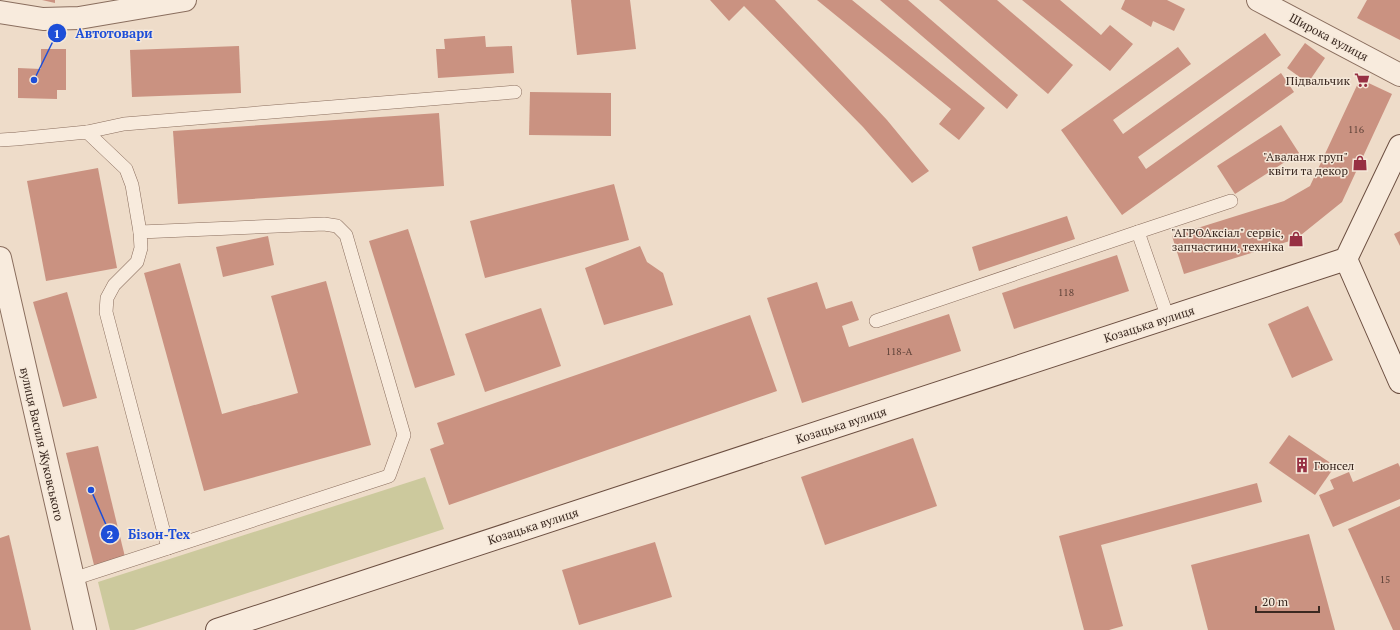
<svg xmlns="http://www.w3.org/2000/svg" width="1400" height="630" font-family="'PT Serif',serif">
  <style>
    .green { fill: #ccc99d }
    .building { fill: #ca9281 }
    .lines { fill: none; stroke-linecap: round; stroke-linejoin: round }
    .lane-casing { stroke: #8a6e5e; stroke-width: 14 }
    .street-casing { stroke: #8a6e5e; stroke-width: 24 }
    .secondary-casing { stroke: #6c4f41; stroke-width: 24 }
    .lane { stroke: #f8ebdd; stroke-width: 13 }
    .street { stroke: #f8ebdd; stroke-width: 22 }
    .secondary { stroke: #f8ebdd; stroke-width: 22 }
    .labels { text-anchor: middle; dominant-baseline: central; stroke-width: 3; stroke-linejoin: round; paint-order: stroke }
    .number-label { font-size: 10px; fill: #5f4339 }
    .street-label { font-size: 12px; fill: #3b2921; stroke: #f5e8d9 }
    .poi-label { font-size: 12px; fill: #3b2921; stroke: #f5e8d9; text-anchor: end }
    .leader { fill: none; stroke: #1d4ed8; stroke-width: 1.5 }
    .callout-dot { fill: #1d4ed8; stroke: #f5e8d9; stroke-width: 1.5 }
    .mark-label { font-size: 12px; text-anchor: middle; font-weight: bold; fill: #fff }
    .callout-label { font-size: 13px; text-anchor: middle; font-weight: bold; fill: #1d4ed8; stroke: #f5e8d9; stroke-width: 3; stroke-linejoin: round; paint-order: stroke }
  </style>
  <rect width="100%" height="100%" fill="#eedcc9"/>
  <polygon class="green" points="425,477 444,529 134,630 110,630 98,582"/>
  <g class="building">
    <polygon points="42,0 55,0 55,3"/>
    <polygon points="571,0 630,0 636,49 577,55"/>
    <polygon points="710,0 775,0 887,120 929,171 912,183 863,127 744,6 729,21"/>
    <polygon points="817,0 852,0 985,108 959,140 939,124 951,109"/>
    <polygon points="880,0 908,0 1018,95 1007,109"/>
    <polygon points="939,0 997,0 1073,65 1048,94"/>
    <polygon points="1022,0 1060,0 1101,35 1110,25 1133,44 1110,71"/>
    <polygon points="1125,0 1167,0 1185,9 1174,31 1153,21 1151,27 1121,9"/>
    <polygon points="1367,0 1400,0 1400,40 1357,18"/>
    <polygon points="1265,33 1281,55 1138,157 1146,169 1281,73 1294,92 1122,215 1061,130 1178,47 1191,64 1113,120 1123,134"/>
    <polygon points="485,36 486,47 512,46 514,73 438,78 436,49 445,49 444,39"/>
    <polygon points="1305,43 1325,58 1308,83 1287,68"/>
    <polygon points="239,46 241,93 132,97 130,50"/>
    <polygon points="41,49 66,49 66,90 57,90 57,99 18,98 18,68 41,69"/>
    <polygon points="1360,79 1392,94 1342,202 1296,239 1184,274 1172,236 1284,201 1310,186"/>
    <polygon points="530,92 611,93 611,136 529,135"/>
    <polygon points="439,113 444,186 178,204 173,131"/>
    <polygon points="1281,125 1299,153 1235,194 1217,166"/>
    <polygon points="98,168 117,268 46,281 27,181"/>
    <polygon points="614,184 629,240 485,278 470,221"/>
    <polygon points="1067,216 1075,239 979,271 972,247"/>
    <polygon points="408,229 455,375 415,388 369,241"/>
    <polygon points="1400,231 1400,246 1394,234"/>
    <polygon points="268,236 274,265 223,277 216,247"/>
    <polygon points="640,246 647,262 663,273 673,305 604,325 585,268"/>
    <polygon points="1117,255 1129,291 1014,329 1002,293"/>
    <polygon points="180,263 222,414 298,393 271,296 326,281 371,445 204,491 144,273"/>
    <polygon points="817,282 826,309 852,301 859,320 842,326 849,347 949,314 961,351 802,403 767,298"/>
    <polygon points="67,292 97,398 63,407 33,302"/>
    <polygon points="1308,306 1333,360 1292,378 1268,324"/>
    <polygon points="541,308 561,366 485,392 465,334"/>
    <polygon points="750,315 777,391 449,505 430,449 444,444 437,423"/>
    <polygon points="1289,435 1335,466 1315,495 1269,463"/>
    <polygon points="913,438 937,506 825,545 801,477"/>
    <polygon points="98,446 125,557 94,565 66,453"/>
    <polygon points="1398,463 1400,467 1400,499 1333,527 1319,495 1334,489 1330,480 1349,472 1353,482"/>
    <polygon points="1257,483 1262,502 1101,545 1123,626 1109,630 1084,630 1059,536"/>
    <polygon points="1400,506 1400,630 1393,630 1348,529"/>
    <polygon points="1309,534 1335,630 1208,630 1191,565"/>
    <polygon points="9,535 31,630 0,630 0,538"/>
    <polygon points="655,542 672,597 579,625 562,570"/>
  </g>
  <g class="lines">
    <g class="lane-casing">
      <g id="lane">
        <polyline points="87,132 124,124 515,92"/>
        <polyline points="0,140 16,139 87,132 126,169 132,185 140,232 141,248 137,262 114,285 107,298 106,312 168,548"/>
        <polyline points="1138,232 1231,201"/>
        <polyline points="876,321 1138,232 1168,318"/>
        <polyline points="73,579 389,476 404,435 346,235 337,226 324,224 140,232"/>
      </g>
    </g>
    <g class="street-casing">
      <g id="street">
        <polyline points="1258,0 1400,75"/>
        <polyline points="0,12 43,19 79,18 185,0"/>
        <polyline points="0,258 85,630"/>
      </g>
    </g>
    <g class="secondary-casing">
      <g id="secondary">
        <polyline points="1346,259 1400,382"/>
        <polyline points="217,630 1346,259 1400,146"/>
      </g>
    </g>
    <use href="#lane" class="lane"/>
    <use href="#street" class="street"/>
    <use href="#secondary" class="secondary"/>
  </g>
  <defs>
    <g id="supermarket-bare" transform="scale(1.2)"><path d="M-6-5.5h2.5l.6 2H6L4.5 2H-2.5L-4.4-4H-6ZM-1.5 3.2a1.3 1.3 0 1 0 .1 0ZM3 3.2a1.3 1.3 0 1 0 .1 0Z" fill="#973043" stroke="#f5e8d9" stroke-width="2.5" paint-order="stroke"/></g>
    <g id="shop-bare" transform="scale(1.2)"><path d="M-5-2.5h2.3a2.7 3.5 0 0 1 5.4 0H5L5.5 6h-11ZM-1.5-2.5h3a1.5 2.3 0 0 0-3 0Z" fill="#973043" stroke="#f5e8d9" stroke-width="2.5" paint-order="stroke"/></g>
    <g id="building-bare" transform="scale(1.2)"><path d="M-4-6H4V6H1V3H-1V6H-4ZM-2.5-4.3h1.7v1.8h-1.7ZM.8-4.3h1.7v1.8H.8ZM-2.5-1h1.7V.8h-1.7ZM.8-1h1.7V.8H.8Z" fill="#973043" stroke="#f5e8d9" stroke-width="2.5" paint-order="stroke"/></g>
  </defs>
  <g fill-rule="evenodd">
    <use href="#supermarket-bare" x="1362" y="80"/>
    <use href="#shop-bare" x="1360" y="163"/>
    <use href="#shop-bare" x="1296" y="239"/>
    <use href="#building-bare" x="1302" y="465"/>
  </g>
  <g class="labels">
    <g class="number-label">
      <text x="1356" y="129">116</text>
      <text x="1066" y="292">118</text>
      <text x="899" y="351">118-А</text>
      <text x="1385" y="579">15</text>
    </g>
    <g class="street-label">
      <text transform="translate(1329 37) rotate(28)">Широка вулиця</text>
      <text transform="translate(1149 324) rotate(-18)">Козацька вулиця</text>
      <text transform="translate(841 425) rotate(-18)">Козацька вулиця</text>
      <text transform="translate(42 444) rotate(77)">вулиця Василя Жуковського</text>
      <text transform="translate(533 526) rotate(-18)">Козацька вулиця</text>
    </g>
    <g class="poi-label">
      <text x="1350" y="80">Підвальчик</text>
      <text x="1348" y="156">"Аваланж груп"<tspan x="1348" dy="14">квіти та декор</tspan></text>
      <text x="1284" y="232">"АГРОАксіал" сервіс,<tspan x="1284" dy="14">запчастини, техніка</tspan></text>
      <text x="1314" y="465" text-anchor="start">Гюнсел</text>
    </g>
  </g>
  <path class="leader" d="M34 80L57 33M91 490L110 534"/>
  <g class="callout-dot">
    <circle cx="34" cy="80" r="4"/>
    <circle cx="91" cy="490" r="4"/>
    <circle cx="57" cy="33" r="10"/>
    <circle cx="110" cy="534" r="10"/>
  </g>
  <g class="mark-label">
    <text x="57" y="38">1</text>
    <text x="110" y="539">2</text>
  </g>
  <g class="callout-label">
    <text x="114" y="38">Автотовари</text>
    <text x="159" y="539">Бізон-Тех</text>
  </g>
  <path d="M1256 606v6h63v-6" fill="none" stroke="#3b2921" stroke-width="2"/>
  <text x="1262" y="606" font-size="12" fill="#3b2921" stroke="#f5e8d9" stroke-width="3" paint-order="stroke">20 m</text>
</svg>
